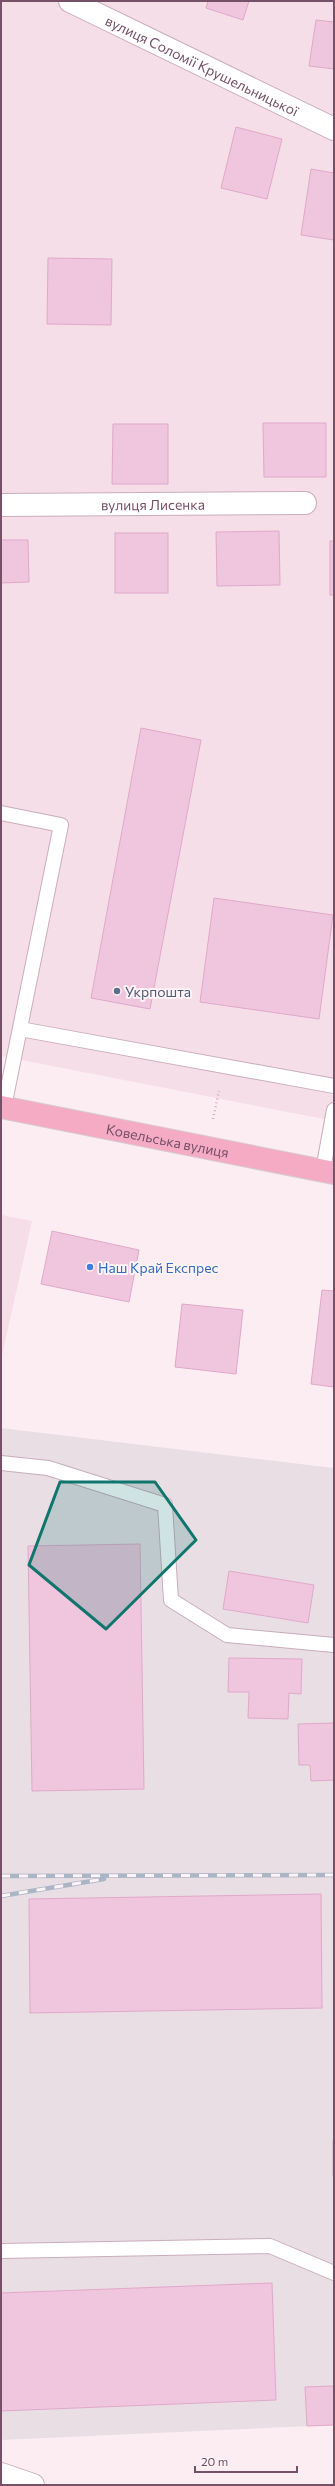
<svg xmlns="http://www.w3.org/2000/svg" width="335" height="2486" font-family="Commissioner,sans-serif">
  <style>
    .residential { fill: #f5dee7 }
    .industrial { fill: #e9dee4 }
    .building { fill: #efc6dd; stroke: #e1a8c9 }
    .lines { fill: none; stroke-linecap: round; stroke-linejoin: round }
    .service-casing { stroke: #c9adbc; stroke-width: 16 }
    .minor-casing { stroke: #c9adbc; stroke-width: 24 }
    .primary-casing { stroke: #d6cad1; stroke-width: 24 }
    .path { stroke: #d5a8c2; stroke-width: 2.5; stroke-dasharray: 1 3; stroke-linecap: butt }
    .service { stroke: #fff; stroke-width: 14 }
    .minor { stroke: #fff; stroke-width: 22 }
    .primary { stroke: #f4abc3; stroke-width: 22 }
    .rail-casing { stroke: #aab6c6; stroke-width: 4.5 }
    .rail { stroke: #fef3f7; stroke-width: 3; stroke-dasharray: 9; stroke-linecap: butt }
    .marked { fill: #0f766e; fill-opacity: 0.2; stroke: #0f766e; stroke-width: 3; stroke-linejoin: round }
    .service-dot { fill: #5c6f8a; stroke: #fef3f7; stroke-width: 1.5 }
    .shop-dot { fill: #3f7fe0; stroke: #fef3f7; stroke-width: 1.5 }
    .labels { text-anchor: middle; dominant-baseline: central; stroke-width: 4; stroke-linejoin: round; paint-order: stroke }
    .street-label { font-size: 14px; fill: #765067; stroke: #fef3f7 }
    .service-label { font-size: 14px; fill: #4e5e75; stroke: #fef3f7; text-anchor: start }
    .shop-label { font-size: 14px; fill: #366cbe; stroke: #fef3f7; text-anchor: start }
  </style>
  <rect width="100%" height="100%" fill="#fcedf2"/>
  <g class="residential">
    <polygon points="1,1 334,1 334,1121 1,1056"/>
    <polygon points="1,1215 32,1221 1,1360"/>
  </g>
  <polygon class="industrial" points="1,1428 334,1468 334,2425 1,2440"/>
  <g class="building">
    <polygon points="208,1 249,1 243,20 206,8"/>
    <polygon points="316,20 334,22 334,69 309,66"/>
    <polygon points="236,127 282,139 267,199 221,188"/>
    <polygon points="311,169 334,173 334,240 301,235"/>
    <polygon points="48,258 112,259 111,325 47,324"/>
    <polygon points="263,423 326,423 326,477 264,477"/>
    <polygon points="113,424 168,424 168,484 112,484"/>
    <polygon points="279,531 280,585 217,586 216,532"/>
    <rect x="115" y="533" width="53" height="60"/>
    <polygon points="1,540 28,540 29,582 1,583"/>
    <rect x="330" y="541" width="4" height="54"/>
    <polygon points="141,728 201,740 150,1009 91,998"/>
    <polygon points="214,898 333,915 319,1019 200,1002"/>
    <polygon points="52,1231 139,1250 129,1302 41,1284"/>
    <polygon points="322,1290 334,1291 334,1387 311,1384"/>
    <polygon points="182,1304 243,1310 236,1374 175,1367"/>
    <polygon points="140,1544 144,1789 32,1791 28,1546"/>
    <polygon points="229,1571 314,1585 308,1623 223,1609"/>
    <polygon points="229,1658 302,1659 301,1694 289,1693 288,1719 248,1718 249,1692 228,1692"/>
    <polygon points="334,1723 334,1780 311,1781 310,1765 299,1765 298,1724"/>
    <polygon points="321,1894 322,2008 30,2013 29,1899"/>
    <rect x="333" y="2141" width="1" height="34"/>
    <polygon points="272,2283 276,2400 1,2411 1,2293"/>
    <polygon points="334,2386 334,2425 307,2426 305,2387"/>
  </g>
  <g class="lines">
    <g class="service-casing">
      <g id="service">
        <polyline points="1,813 61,825 4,1107"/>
        <polyline points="20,1029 334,1086"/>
        <polyline points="323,1170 334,1110"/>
        <polyline points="1,1463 48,1468 165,1505 171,1600 227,1635 334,1645"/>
        <polyline points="1,2251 270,2246 334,2273"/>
      </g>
    </g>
    <g class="minor-casing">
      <g id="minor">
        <path id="s1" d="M70,1L334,129"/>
        <path id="s2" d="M1,505L305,503"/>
        <polyline points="1,2474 33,2485"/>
      </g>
    </g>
    <g class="primary-casing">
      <g id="primary">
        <path id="s3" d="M1,1107L334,1173"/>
      </g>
    </g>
    <polyline class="path" points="213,1119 219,1091"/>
    <use href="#service" class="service"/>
    <use href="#minor" class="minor"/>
    <use href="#primary" class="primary"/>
    <g class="rail-casing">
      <g id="rail">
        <polyline points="1,1876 334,1875"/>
        <polyline points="1,1896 104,1879"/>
      </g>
    </g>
    <use href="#rail" class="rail"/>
  </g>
  <path class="marked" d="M60,1482H155L196,1540L106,1629L29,1565Z"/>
  <circle class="service-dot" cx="117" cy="991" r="4"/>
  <circle class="shop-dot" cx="90" cy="1267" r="4"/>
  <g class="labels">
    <g class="street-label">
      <text stroke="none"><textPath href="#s1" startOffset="147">вулиця Соломії Крушельницької</textPath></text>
      <text stroke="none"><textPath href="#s2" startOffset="152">вулиця Лисенка</textPath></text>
      <text stroke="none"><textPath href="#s3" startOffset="170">Ковельська вулиця</textPath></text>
    </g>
    <g class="service-label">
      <text x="125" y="991">Укрпошта</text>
    </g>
    <g class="shop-label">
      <text x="98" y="1267">Наш Край Експрес</text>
    </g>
  </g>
  <rect width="335" height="2486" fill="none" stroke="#765067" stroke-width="4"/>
  <path d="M195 2466v6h102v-6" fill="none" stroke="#765067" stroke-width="2"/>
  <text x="201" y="2466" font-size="12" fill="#765067" stroke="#fef3f7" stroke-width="3" paint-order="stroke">20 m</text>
</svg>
